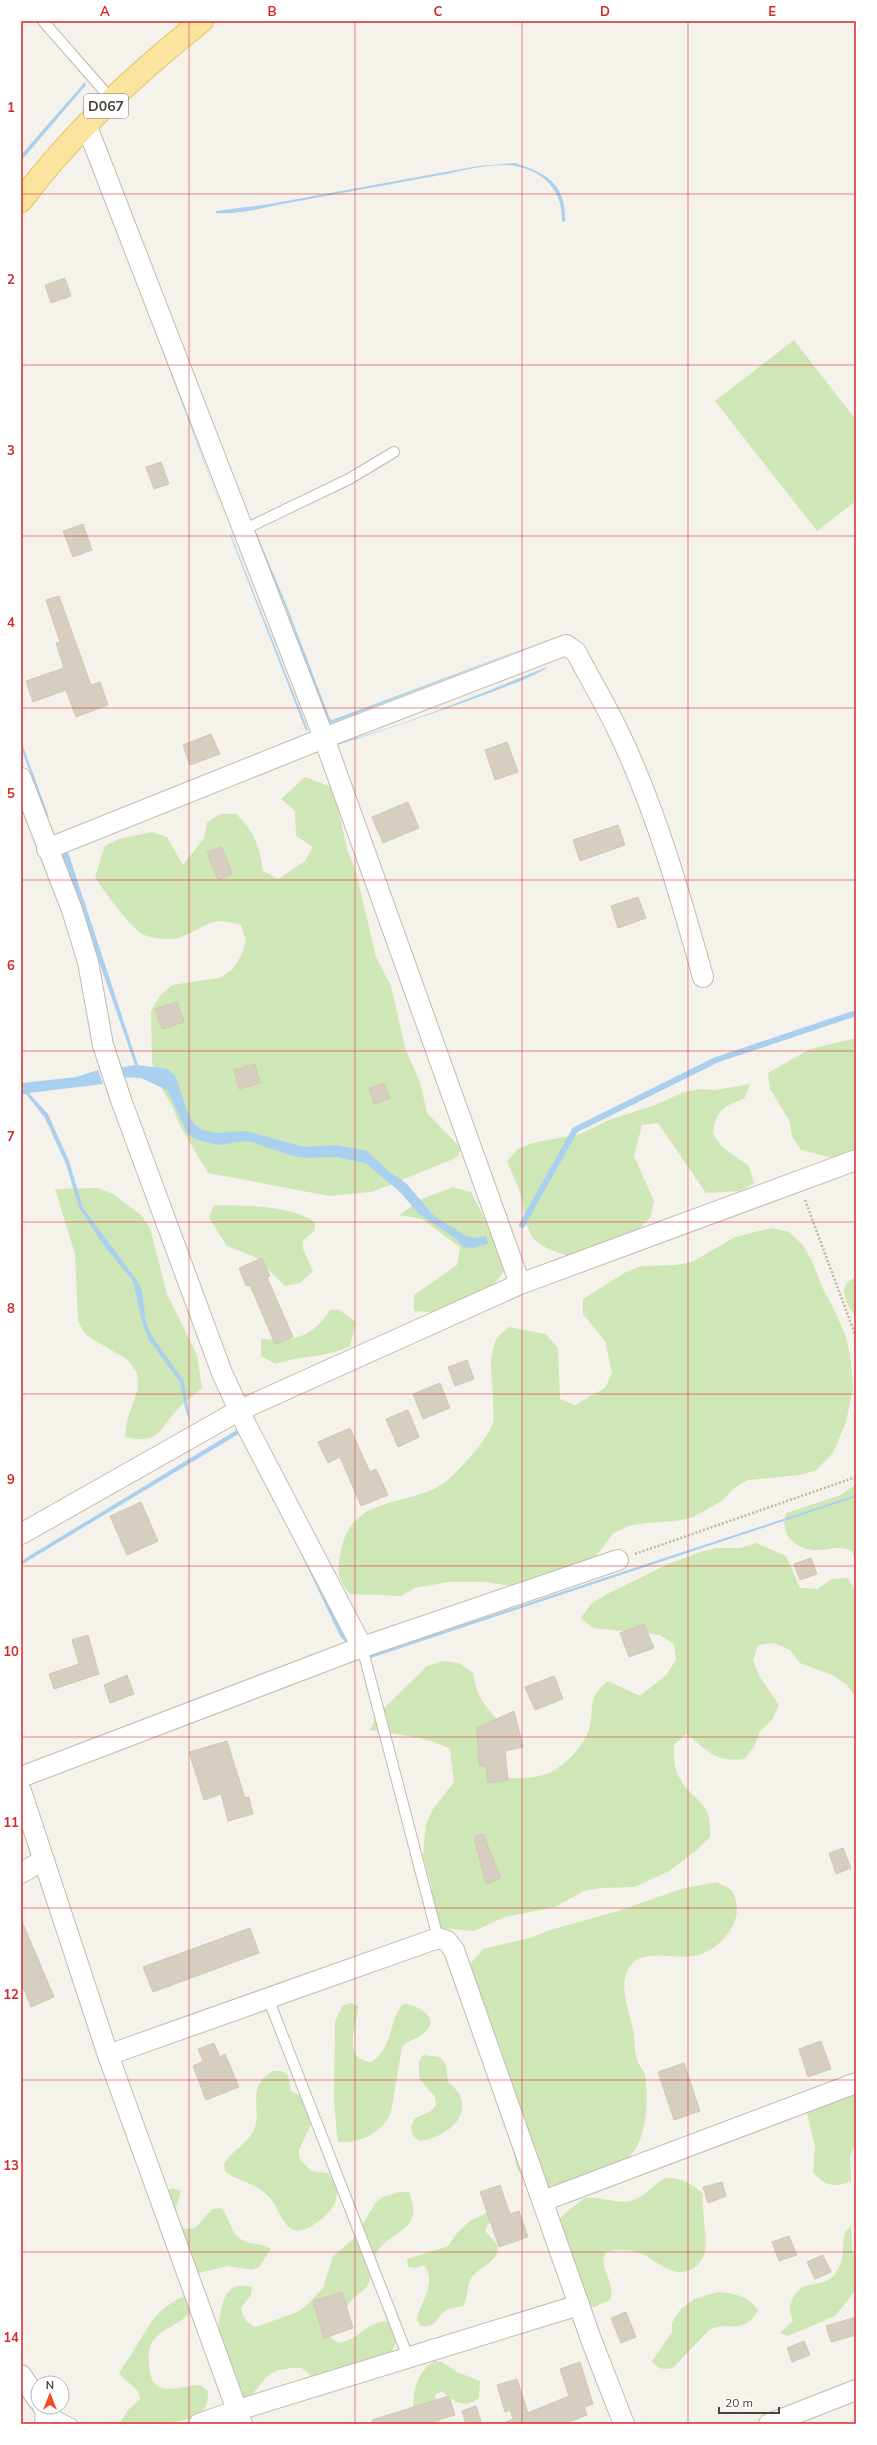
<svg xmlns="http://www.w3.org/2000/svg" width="877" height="2445" font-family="Mulish,sans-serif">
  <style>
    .green { fill: #cfe7b6 }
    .water { fill: #aad0ef }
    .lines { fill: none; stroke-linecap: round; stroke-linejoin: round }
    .stream { stroke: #aad0ef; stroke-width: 6 }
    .building { fill: #d6cfc1; stroke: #d1c7b4 }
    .service-casing { stroke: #c0bbae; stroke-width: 12 }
    .minor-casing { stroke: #c0bbae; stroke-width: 22 }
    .primary-casing { stroke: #e1c36d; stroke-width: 24 }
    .path { stroke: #c2b79f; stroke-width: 2.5; stroke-dasharray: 2 2; stroke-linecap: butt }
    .service { stroke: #fff; stroke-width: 10 }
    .minor { stroke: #fff; stroke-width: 20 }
    .primary { stroke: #fbe59e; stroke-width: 22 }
    .grid { fill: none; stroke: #d62828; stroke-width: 1; stroke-opacity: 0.55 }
    .labels { text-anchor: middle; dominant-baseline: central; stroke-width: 3; stroke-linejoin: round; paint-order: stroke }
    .shield { fill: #fff; stroke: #807b74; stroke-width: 1 }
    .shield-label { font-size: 14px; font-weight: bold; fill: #494339 }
    .neatline { fill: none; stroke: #d62828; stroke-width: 1.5 }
    .grid-label { font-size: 13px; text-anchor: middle; font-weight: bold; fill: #d62828 }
  </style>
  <rect width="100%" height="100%" fill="#f5f2eb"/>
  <g class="green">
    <polygon points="794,340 856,420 856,501 817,531 715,401"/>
    <path d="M305,777L334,788L347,849L356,872L376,957L391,986L406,1051L420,1082L427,1113L461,1148L458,1156L451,1160L372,1192L329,1196L208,1173L180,1126L174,1110L157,1080L152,1062L151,1011L160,996L172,985L219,978L232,970L241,956L246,941L241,925C208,914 206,929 178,938C169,941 150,938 142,934C131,928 102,889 95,877L105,846L119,839L152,832L167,837L183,865L204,838L207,822L221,814H236C254,830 260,848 263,871L278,879L305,861L313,847L296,836L295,811L281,799Z"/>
    <polygon points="856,1038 856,1153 833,1158 801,1150 792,1136 789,1120 770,1089 768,1073 810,1049"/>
    <path d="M750,1084L744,1099C723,1106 716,1111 713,1134L722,1147L749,1166L754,1183L740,1191L706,1193L658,1123L642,1125L634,1156L654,1201L651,1216L640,1228L581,1260L548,1249L533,1239L526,1224L520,1192L507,1161L518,1149L532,1143L580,1134L609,1120L655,1105L684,1092L700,1089L715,1090Z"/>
    <polygon points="453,1187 471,1192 486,1221 507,1247 511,1263 490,1289 447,1313 414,1311 414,1295 457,1265 460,1247 422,1219 399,1215 422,1199"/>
    <path d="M98,1188L113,1194L141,1215L150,1228L167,1294L197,1355L202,1388C194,1395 185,1402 178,1409C157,1431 160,1445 125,1437L127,1420L138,1389L137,1373L128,1360L86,1335L78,1321L75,1254L55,1189Z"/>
    <path d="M214,1205C247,1206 287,1204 315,1222V1230L303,1241V1249L313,1271L300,1283L285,1286L257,1258L227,1246L209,1218Z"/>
    <path d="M771,1228L789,1232L802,1244L811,1259L824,1291L833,1307L846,1337L850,1354L853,1388L846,1422L833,1453L815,1471L799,1475L748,1480L734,1488L722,1501L693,1517L677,1521L645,1523L628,1526L613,1534L593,1560L519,1587L485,1582H448L415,1588L401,1596L350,1594C338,1580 337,1574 340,1556C349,1487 418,1512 453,1475C466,1462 488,1439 493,1422C494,1417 493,1409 493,1403C493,1384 487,1358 496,1340C498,1335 505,1331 509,1327L546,1334L558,1348L560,1399L575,1405L605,1388L612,1373L605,1341L583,1314V1299L626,1272L642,1266L676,1265L692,1262L735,1237Z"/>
    <path d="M856,1277V1316C845,1305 836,1284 856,1277Z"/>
    <path d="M338,1309L356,1322L350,1346C327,1358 301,1355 276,1364L261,1356V1339C293,1342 312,1338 330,1310Z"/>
    <path d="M856,1484V1565L852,1551C839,1545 832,1550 819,1550C797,1551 779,1536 786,1513L841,1495Z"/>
    <path d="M756,1543L786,1556L800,1588L817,1589L832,1579L848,1578L856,1591V1698L846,1684L832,1675L800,1663L790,1650L774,1643L758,1645L753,1661L760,1677L779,1705L772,1720L760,1731L754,1747L744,1759C716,1763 707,1750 686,1734L674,1745C674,1755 674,1770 680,1779C696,1805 712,1799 710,1837L697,1850L669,1871L635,1887L602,1888L584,1891L555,1907L505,1917L474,1931L440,1928L427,1918L432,1888L423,1856L426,1824L433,1809L454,1782L450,1749C425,1736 398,1735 370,1730L377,1715L427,1666L443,1661L459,1663L473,1673C478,1705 490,1708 507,1732L498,1764L509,1778C520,1778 532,1778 543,1775C562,1770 587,1744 590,1725C594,1701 588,1698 608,1681L640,1696L666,1675L676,1660L674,1644L660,1635L593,1628L581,1618L591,1604L605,1595L668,1564L700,1552L717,1548H740Z"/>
    <path d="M717,1882L732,1890C734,1895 737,1902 737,1908C738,1929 715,1953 694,1956C671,1960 632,1943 625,1979C622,1995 630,2014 633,2029C635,2039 634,2050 637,2059C638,2065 644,2070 645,2075C649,2098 647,2139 630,2156C613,2172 591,2182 571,2194L538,2188L524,2181L516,2166L511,2132L469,1979L471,1963L483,1949L533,1937L550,1930L618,1911L684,1888Z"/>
    <path d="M350,2003L358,2006C358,2025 340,2060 372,2062C395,2044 388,2021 403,2004C418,2004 443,2019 423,2034C416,2039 409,2040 402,2047L391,2112C382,2133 360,2144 338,2142L337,2134L334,2102L335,2022L342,2006Z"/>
    <path d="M423,2055L440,2057L446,2065L448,2082C481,2107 451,2137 420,2141L413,2136L411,2127L415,2118L431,2111L436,2105L435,2097L419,2078V2062Z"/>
    <path d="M273,2071H281L288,2075L291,2091L306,2098L313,2120L299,2150V2158L311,2171L328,2173L337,2187C337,2192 337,2198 335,2203C331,2213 306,2235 294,2230C281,2225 278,2205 268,2196C257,2184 239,2181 225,2172L224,2164C231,2151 246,2145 253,2132C264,2110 244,2087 273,2071Z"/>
    <path d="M856,2083V2143L850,2156L851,2181C836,2189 823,2185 813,2172L815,2147L807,2114L811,2106Z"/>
    <path d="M666,2178C680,2177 694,2184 703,2194C701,2213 709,2237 704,2255C702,2260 699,2264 695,2267C675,2282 657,2260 640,2253C629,2249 617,2249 606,2252C597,2269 617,2282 610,2300L594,2307L587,2306L558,2258L550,2254C542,2227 566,2212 585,2198C602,2196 622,2207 638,2198C648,2193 655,2183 666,2178Z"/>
    <path d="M173,2188L181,2191L176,2207L178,2224L185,2229L195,2228L212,2209L221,2208C231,2218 229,2233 244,2241C252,2245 260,2242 271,2249L259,2267L252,2270L228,2266L195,2274L153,2212L154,2203L165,2191Z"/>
    <path d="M399,2192H409C425,2232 393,2228 377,2252C370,2262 373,2274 368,2284C366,2290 359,2293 355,2297C345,2308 331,2323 331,2338L338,2343C361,2340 367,2318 392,2322L397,2340L390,2355L314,2379L302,2368C291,2368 281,2368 272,2373C255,2383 253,2411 229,2392C221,2386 216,2383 213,2374C214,2359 216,2345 218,2330C221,2310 222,2278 252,2287L251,2295L241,2308C243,2319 247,2323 256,2327L297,2312L305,2307L323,2288L333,2256L353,2239L376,2202L383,2197Z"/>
    <path d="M502,2205C497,2215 488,2221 485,2231C488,2235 495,2241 497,2245C502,2261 479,2267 472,2277C466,2285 469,2296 463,2306C458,2307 451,2308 447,2310C434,2317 439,2328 420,2326L417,2318C422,2300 437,2282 424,2265L416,2268L408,2267L407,2259L448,2246L457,2233L470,2221Z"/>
    <path d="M851,2226L852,2249L856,2261V2290L835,2316L788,2336L780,2333L793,2321C790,2314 789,2310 791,2303C799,2276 822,2291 835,2274C845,2261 842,2246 845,2232Z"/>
    <path d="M718,2292C733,2293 749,2296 758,2310C743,2337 727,2320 709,2330L673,2368C663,2370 658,2369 652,2361L672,2332V2323L680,2310L694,2299Z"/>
    <path d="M184,2296L192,2299L193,2307C182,2326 167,2325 155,2338C149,2344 148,2355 149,2364C151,2401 176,2386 200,2385L207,2390C217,2430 143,2424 119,2424L128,2410L140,2399L138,2391L119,2374C123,2365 129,2359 134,2350C151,2323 154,2311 184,2296Z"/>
    <path d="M434,2361L442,2362L457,2372L480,2381L479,2398C466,2409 453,2402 442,2391L435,2395L440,2424H416C410,2401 413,2375 434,2361Z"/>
  </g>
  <g class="water">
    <polygon points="85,82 86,85 21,161 21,155"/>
    <path d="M515,163C548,174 566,184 565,222L562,221C563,191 544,171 515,166C495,162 465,170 446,174C393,184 340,193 288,203C265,207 239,215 216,213V211L270,204L478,166Z"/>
    <polygon points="125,244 224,516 123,245"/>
    <polygon points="256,532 286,604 330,719 332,720 560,635 329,724 285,606 254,533"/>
    <polygon points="230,535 231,535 308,730 306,731"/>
    <path d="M547,667C542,678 359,739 334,746V744C407,725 477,695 547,667Z"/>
    <polygon points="21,741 49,817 47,817 21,748"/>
    <polygon points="66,846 138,1065 168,1069 176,1077 187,1111 194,1124 203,1130 215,1133 246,1131 304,1147 338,1145 367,1151 388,1171 406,1183 434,1216 466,1236 474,1238 486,1236 488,1244 471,1248 463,1247 455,1238 419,1214 399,1191 365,1163 337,1157 305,1158 289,1155 248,1141 217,1145 195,1139 188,1134 167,1090 141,1078 115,1077 113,1069 135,1065 60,849"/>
    <polygon points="98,1070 103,1084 29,1093 48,1114 69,1161 83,1208 138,1282 142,1291 146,1322 152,1336 184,1381 190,1420 186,1412 180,1382 149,1340 142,1322 133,1281 102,1243 79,1207 66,1164 45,1118 26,1094 21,1095 21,1083 76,1077"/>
    <polygon points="240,1428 248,1433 343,1634 359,1654 364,1657 856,1495 856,1497 368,1659 359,1657 340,1636 245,1435 242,1432 21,1565 21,1561"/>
  </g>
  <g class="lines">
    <polyline class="stream" points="522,1225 575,1130 716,1060 856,1013"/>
  </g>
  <g class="building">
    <polygon points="65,278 71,296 51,303 45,285"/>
    <polygon points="161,462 169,484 154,489 146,467"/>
    <polygon points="83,524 92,550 73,557 63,531"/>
    <polygon points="59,596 91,685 100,682 108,705 76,717 66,690 33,702 26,681 64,668 56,643 60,642 46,600"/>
    <polygon points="211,734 220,754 190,765 183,745"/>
    <polygon points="507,742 518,772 495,780 485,750"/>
    <polygon points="408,802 419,828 383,843 372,817"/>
    <polygon points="618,825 625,845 580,861 573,840"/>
    <polygon points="222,847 232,874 218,880 207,852"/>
    <polygon points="638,897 646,918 618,928 611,906"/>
    <polygon points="177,1002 184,1022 162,1029 155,1009"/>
    <polygon points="255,1064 260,1083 239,1089 234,1070"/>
    <polygon points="384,1083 390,1098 374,1104 369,1088"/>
    <polygon points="262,1258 270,1276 267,1277 293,1337 275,1344 250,1285 246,1286 239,1268"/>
    <polygon points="467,1360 474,1379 455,1386 448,1367"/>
    <polygon points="440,1383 450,1408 423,1419 413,1394"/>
    <polygon points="408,1410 419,1437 398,1447 386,1419"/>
    <polygon points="350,1428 370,1472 376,1469 388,1495 361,1506 340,1457 328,1463 318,1442"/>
    <polygon points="141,1502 158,1541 127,1555 110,1516"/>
    <polygon points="811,1558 817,1574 800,1580 794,1564"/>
    <polygon points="644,1624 654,1648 629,1657 620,1633"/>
    <polygon points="88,1635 99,1674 54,1689 49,1674 79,1664 72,1640"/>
    <polygon points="127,1675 134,1694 110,1703 104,1685"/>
    <polygon points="554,1676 563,1699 535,1710 525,1687"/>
    <polygon points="514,1711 523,1747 505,1751 508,1780 488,1783 486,1766 479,1766 477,1728"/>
    <polygon points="227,1741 245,1798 249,1797 253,1814 228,1821 221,1794 204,1800 189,1752"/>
    <polygon points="483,1834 501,1878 486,1884 474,1837"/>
    <polygon points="843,1848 851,1868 836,1874 829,1853"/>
    <polygon points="21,1919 54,1997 31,2007 21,1982"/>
    <polygon points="250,1928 259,1953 153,1992 143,1967"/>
    <polygon points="821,2041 831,2069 808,2077 799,2049"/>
    <polygon points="214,2043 220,2057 225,2054 239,2087 206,2100 193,2066 203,2061 198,2049"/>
    <polygon points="684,2063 700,2111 674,2120 658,2072"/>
    <polygon points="722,2182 726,2196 708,2203 703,2187"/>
    <polygon points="500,2185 510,2214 519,2211 528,2237 499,2247 480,2192"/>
    <polygon points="789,2236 797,2255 779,2261 772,2242"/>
    <polygon points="823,2255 831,2272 815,2279 807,2262"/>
    <polygon points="342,2292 353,2328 324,2338 313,2301"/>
    <polygon points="626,2312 636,2337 621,2343 611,2318"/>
    <polygon points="856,2317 856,2335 831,2342 826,2326"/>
    <polygon points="804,2341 810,2355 792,2362 787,2348"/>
    <polygon points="580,2362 593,2404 584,2407 587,2415 564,2424 502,2424 513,2419 510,2410 505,2412 497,2385 517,2379 528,2413 569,2396 560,2369"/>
    <polygon points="449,2396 455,2415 425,2424 372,2424 372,2420"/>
    <polygon points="476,2406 482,2424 466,2424 462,2411"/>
  </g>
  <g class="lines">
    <g class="service-casing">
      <g id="service">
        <polyline points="43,21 112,100"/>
        <polyline points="243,530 349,479 394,452"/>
        <polyline points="362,1647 438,1938"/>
        <polyline points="268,1998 408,2357"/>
        <polyline points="46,2411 72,2424"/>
      </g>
    </g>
    <g class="minor-casing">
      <g id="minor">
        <polyline points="86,124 324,738 520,1284"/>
        <polyline points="21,778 72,910 88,962 103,1045 121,1100 222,1373 247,1427 362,1647"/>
        <path d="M47,849L324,738L566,645L576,652C590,679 606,705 619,733C656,810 680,895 703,977"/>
        <polyline points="21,1534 238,1411 520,1284 856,1160"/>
        <polyline points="21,1777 354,1650 618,1560"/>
        <polyline points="21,1791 108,2055 242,2424"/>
        <polyline points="21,1873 44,1860"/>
        <polyline points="108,2055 438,1938 447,1941 454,1950 592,2342 624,2424"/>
        <polyline points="543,2201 856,2083"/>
        <polyline points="21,2375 38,2400"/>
        <polyline points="43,2407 46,2411 45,2424"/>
        <polyline points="199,2424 238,2410 579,2305"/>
        <polyline points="769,2424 856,2390"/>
      </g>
    </g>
    <g class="primary-casing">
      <path id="primary" d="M21,201C72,133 135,74 202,21"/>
    </g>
    <g class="path">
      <polyline points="805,1200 856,1337"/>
      <polyline points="635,1554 856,1477"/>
    </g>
    <use href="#service" class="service"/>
    <use href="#minor" class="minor"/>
    <use href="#primary" class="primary"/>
  </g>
  <path class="grid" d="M189,21V2424M355,21V2424M522,21V2424M688,21V2424M21,194H856M21,365H856M21,536H856M21,708H856M21,880H856M21,1051H856M21,1222H856M21,1394H856M21,1566H856M21,1737H856M21,1908H856M21,2080H856M21,2252H856"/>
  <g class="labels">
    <rect class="shield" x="84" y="94" width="44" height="24" rx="3"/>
    <g class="shield-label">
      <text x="106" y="106">D067</text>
    </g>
  </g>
  <rect width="877" height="2445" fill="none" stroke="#ffffff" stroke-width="44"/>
  <g transform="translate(50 2395)"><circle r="19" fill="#ffffff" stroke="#b6b4b0"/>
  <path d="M0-3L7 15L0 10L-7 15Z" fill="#f34c24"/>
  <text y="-6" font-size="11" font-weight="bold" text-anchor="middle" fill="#494339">N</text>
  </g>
  <path d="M719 2407v6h60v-6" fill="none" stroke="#494339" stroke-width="2"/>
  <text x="725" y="2407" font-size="12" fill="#494339" stroke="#ffffff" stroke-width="3" paint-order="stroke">20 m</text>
  <rect x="22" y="22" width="833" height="2401" class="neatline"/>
  <g class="grid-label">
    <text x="105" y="16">A</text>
    <text x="272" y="16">B</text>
    <text x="438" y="16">C</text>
    <text x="605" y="16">D</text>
    <text x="772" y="16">E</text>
    <text x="11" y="112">1</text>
    <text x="11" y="284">2</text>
    <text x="11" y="455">3</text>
    <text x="11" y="627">4</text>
    <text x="11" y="798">5</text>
    <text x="11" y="970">6</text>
    <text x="11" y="1141">7</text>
    <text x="11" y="1313">8</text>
    <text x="11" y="1484">9</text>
    <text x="11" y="1656">10</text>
    <text x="11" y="1827">11</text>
    <text x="11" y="1999">12</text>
    <text x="11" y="2170">13</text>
    <text x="11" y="2342">14</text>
  </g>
</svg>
